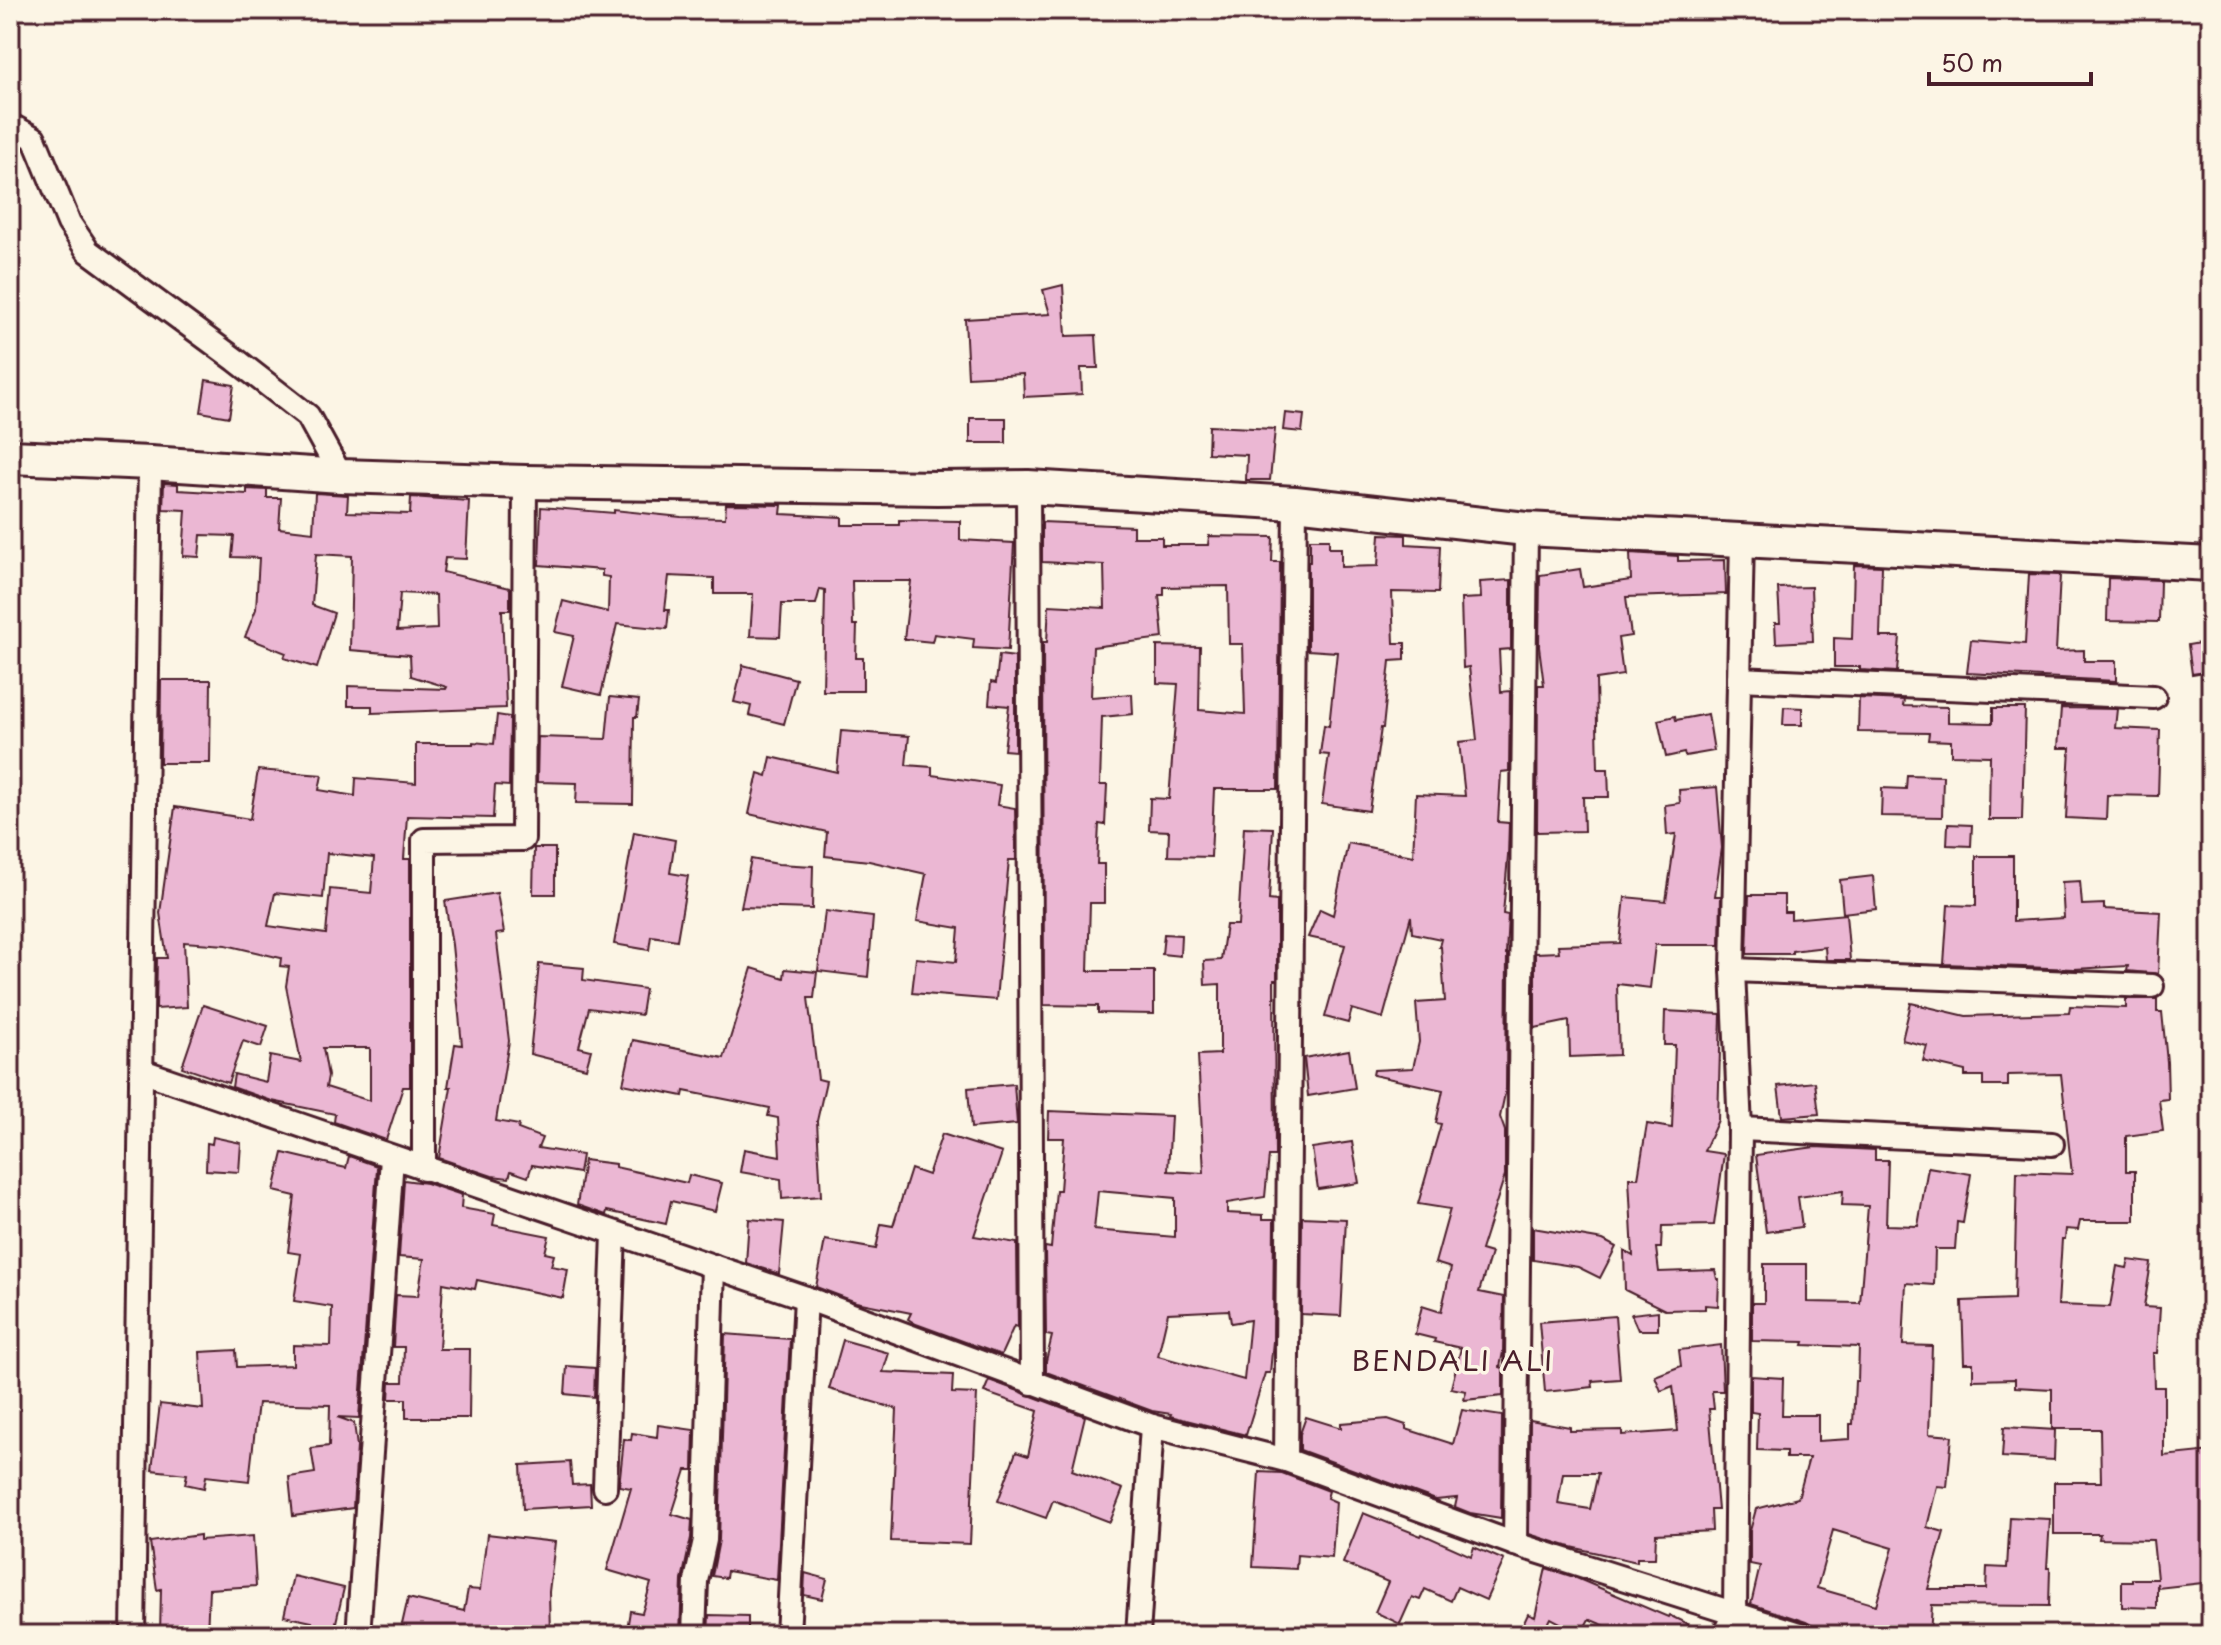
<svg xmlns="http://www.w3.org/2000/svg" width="2221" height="1645" font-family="'Playpen Sans',sans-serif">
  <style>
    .building { fill: #ebb7d3; stroke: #4a1f2b; stroke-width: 2; fill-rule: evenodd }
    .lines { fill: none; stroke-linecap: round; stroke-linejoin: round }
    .street-casing { stroke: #4a1f2b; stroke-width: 28 }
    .secondary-casing { stroke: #4a1f2b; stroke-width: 38 }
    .street { stroke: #fcf5e5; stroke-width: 22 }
    .secondary { stroke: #fcf5e5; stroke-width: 32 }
    .labels { text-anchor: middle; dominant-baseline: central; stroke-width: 7; stroke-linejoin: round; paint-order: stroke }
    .quarter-label { font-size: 28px; letter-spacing: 2px; fill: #4a1f2b; stroke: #fcf5e5 }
  </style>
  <rect width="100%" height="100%" fill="#fcf5e5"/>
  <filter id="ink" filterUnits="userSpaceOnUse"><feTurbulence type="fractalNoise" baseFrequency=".0125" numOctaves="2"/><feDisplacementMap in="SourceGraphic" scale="16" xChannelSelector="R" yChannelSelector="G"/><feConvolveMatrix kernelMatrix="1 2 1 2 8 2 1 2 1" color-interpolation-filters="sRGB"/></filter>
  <g filter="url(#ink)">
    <g class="building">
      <polygon points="1063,285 1066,336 1096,335 1098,368 1081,368 1082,394 1024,397 1023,374 968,377 965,319 1050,314 1043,290"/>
      <polygon points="206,380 234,385 229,417 201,412"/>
      <polygon points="1285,413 1304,415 1302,432 1283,430"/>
      <rect x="970" y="418" width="36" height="25"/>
      <polygon points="1209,426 1275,429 1270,480 1246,480 1247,455 1208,453"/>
      <path d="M164,483L178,484V490L247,494V489L267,490V498H281L279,528L313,532L315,493L348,495L347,512L410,514L411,497L469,501L466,559L445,558L443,572L510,588V610H502L506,708L372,713V706H348V686L446,689L447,687L411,676L410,655L350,650L352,556L316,554L312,605L334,613L317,668L284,658L286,653L245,637L256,609L259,558L232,557L234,536L201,535L199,557L183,556L186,510L163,509ZM400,593L436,595L437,629L397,631Z"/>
      <polygon points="726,504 782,505 781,514 842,517 842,525 899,525 899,520 960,521 960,540 1014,543 1008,650 973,648 974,639 934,634 932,642 904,639 911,581 852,581 853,625 857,625 856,658 863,658 863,691 823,691 825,590 820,589 816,604 782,604 780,637 750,636 753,594 714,594 714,578 669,576 665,610 669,610 667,629 617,624 601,695 562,686 574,636 555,632 563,601 608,612 609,577 602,576 602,570 539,565 541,507 614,513 614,510 681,517 725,518"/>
      <polygon points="1042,522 1133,526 1133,537 1162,537 1162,545 1208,545 1209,536 1273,537 1272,562 1280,562 1278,789 1214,789 1211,857 1168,856 1169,831 1149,830 1150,798 1169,799 1178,684 1157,683 1157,646 1200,647 1199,710 1245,714 1243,644 1229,644 1228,586 1164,587 1164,595 1159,595 1163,638 1093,647 1091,697 1132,694 1133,714 1102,717 1100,785 1107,785 1105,825 1099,824 1097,864 1104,864 1104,903 1090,903 1088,971 1154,971 1154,1014 1098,1013 1098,1006 1044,1005 1043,642 1047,642 1049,605 1105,608 1104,565 1042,562"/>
      <polygon points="1380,534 1406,535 1406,544 1440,546 1438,593 1392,592 1394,643 1405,643 1405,660 1390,661 1383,728 1381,728 1369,811 1322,804 1329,755 1320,754 1324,725 1329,726 1337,652 1308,650 1308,562 1310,562 1310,539 1329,539 1329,548 1341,548 1341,567 1378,566"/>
      <polygon points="1630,553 1678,556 1678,561 1725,560 1726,594 1626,597 1631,636 1618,638 1623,675 1596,679 1598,769 1608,769 1609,797 1583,797 1584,831 1537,832 1538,685 1544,685 1539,647 1540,575 1580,569 1583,587 1631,580"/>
      <polygon points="1854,565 1882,566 1880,637 1900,637 1897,672 1860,670 1860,667 1834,667 1834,638 1852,639"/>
      <polygon points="2029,574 2060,575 2056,651 2084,650 2084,661 2116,661 2116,681 1967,673 1971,640 2025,644"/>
      <polygon points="2108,578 2160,580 2159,622 2107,621"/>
      <polygon points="1511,580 1511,649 1499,650 1501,692 1510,691 1509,771 1501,772 1498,822 1509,823 1508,856 1503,914 1508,915 1506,954 1507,954 1506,1089 1500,1117 1505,1131 1505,1175 1481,1250 1491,1253 1479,1292 1504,1297 1503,1352 1500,1367 1503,1368 1503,1396 1464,1400 1466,1391 1451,1388 1461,1348 1434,1342 1435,1339 1415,1334 1422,1306 1441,1312 1451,1268 1435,1263 1450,1209 1418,1204 1441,1124 1436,1123 1443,1090 1373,1075 1374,1070 1413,1068 1419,1042 1416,1003 1445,1001 1441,947 1439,947 1441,939 1412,933 1411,916 1383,1018 1352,1009 1348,1023 1325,1017 1345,945 1308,937 1320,909 1333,915 1348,843 1413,856 1416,794 1465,796 1459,742 1477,740 1469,667 1463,668 1461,599 1481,598 1480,582"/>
      <polygon points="1811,587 1813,641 1776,643 1775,623 1780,623 1778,588"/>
      <polygon points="2211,641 2211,671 2192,674 2188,645"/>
      <polygon points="999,655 1015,657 1015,751 1004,750 1009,706 989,704 991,682 996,683"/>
      <polygon points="743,665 796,679 784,724 749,715 751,706 734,702"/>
      <polygon points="161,680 211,680 210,763 160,763"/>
      <polygon points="610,697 639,700 637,717 634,717 633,804 576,803 577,783 537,782 538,737 606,739"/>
      <polygon points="1859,698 1904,700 1903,706 1948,707 1948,722 1993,723 1993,708 2025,708 2022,820 1989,820 1990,756 1951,755 1951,741 1928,740 1929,733 1858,732"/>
      <polygon points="1784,707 1802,708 1802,725 1783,725"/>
      <polygon points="2061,708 2117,709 2115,728 2160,730 2158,796 2107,795 2106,820 2066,818 2070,748 2058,748"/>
      <polygon points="1708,714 1714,751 1685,756 1684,753 1666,757 1658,720 1675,716 1676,720"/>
      <path d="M497,715L510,717L509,786L495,785L493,818L407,816L404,859H410V1087H403L386,1140L334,1122L335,1114L272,1101L232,1087L234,1074L266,1082L270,1056L301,1062L286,986L289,967L280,966L281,958L226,945L184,942L187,1007L156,1009L157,958H167L160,913L175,807L250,819L258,770L322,775L319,790L355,796L356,778L416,783V744H473V742L494,744ZM327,853L374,858L371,893L330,889L326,934L268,926L275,893L323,898ZM323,1048H370V1101L326,1087L328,1076Z"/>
      <polygon points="841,731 909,736 906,765 932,767 932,775 1000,785 997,805 1015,808 1016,860 1009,860 996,1000 912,993 916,958 956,962 959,928 917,921 926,874 869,861 825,856 827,832 749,814 758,773 767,776 771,757 837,772"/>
      <polygon points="1907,775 1943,776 1942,817 1881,816 1882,788 1906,789"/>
      <polygon points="1717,787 1722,848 1715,896 1721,896 1720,945 1655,945 1650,988 1617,984 1619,1055 1570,1057 1569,1021 1535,1028 1535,953 1559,952 1558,945 1620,943 1625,897 1666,901 1676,834 1667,835 1665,805 1680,803 1679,790"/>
      <polygon points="1948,824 1972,825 1971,846 1947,845"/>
      <path d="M1244,827L1273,828L1269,900L1277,901V980H1274L1275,1156H1269L1265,1197L1227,1203V1213L1263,1215V1219H1274L1273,1341L1270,1373H1265L1246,1435L1170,1416L1171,1414L1152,1411L1046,1372V1361L1052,1336L1046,1335L1045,1247L1051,1248L1056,1190H1060L1064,1138H1048L1049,1111L1171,1116L1168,1171L1204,1173L1198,1055L1220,1054V984L1205,985L1204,961L1221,960L1226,925H1238ZM1098,1191L1175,1198V1237L1094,1230ZM1229,1310L1231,1323L1250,1320L1244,1380L1158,1356L1168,1313Z"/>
      <polygon points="634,832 675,840 670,873 688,876 677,940 651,936 649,950 614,944"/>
      <polygon points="534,848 555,848 555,894 533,894"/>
      <polygon points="1976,856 2013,856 2013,921 2064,918 2062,882 2080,881 2082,905 2104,904 2104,909 2161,912 2158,974 2127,971 2128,966 2074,969 1944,964 1948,905 1976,906"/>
      <polygon points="751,859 778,864 813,866 812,909 741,907"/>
      <polygon points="1873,876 1876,909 1843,913 1840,880"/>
      <polygon points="497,893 504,933 496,934 509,1041 496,1121 519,1125 518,1129 542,1138 538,1148 582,1155 579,1173 532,1165 528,1177 511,1171 509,1178 492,1176 439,1158 451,1087 448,1087 455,1044 462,1045 452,945 445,901"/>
      <polygon points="1749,895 1784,895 1784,912 1791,912 1791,919 1846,914 1850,960 1826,960 1825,947 1792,951 1792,954 1747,954"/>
      <polygon points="825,911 873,917 868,977 818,971"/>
      <polygon points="1164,934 1181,935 1180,956 1162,954"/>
      <polygon points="539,964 584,968 583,980 645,989 641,1015 589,1008 579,1047 591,1050 586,1068 530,1054"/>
      <polygon points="752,968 784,978 785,969 817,972 814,998 808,998 818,1079 826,1081 817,1121 821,1196 782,1199 781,1179 740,1172 744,1149 780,1156 778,1118 768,1116 770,1108 684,1091 683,1096 623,1084 633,1040 724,1058"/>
      <polygon points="2126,999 2157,999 2157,1012 2162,1012 2167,1062 2168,1099 2159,1100 2163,1131 2126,1136 2126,1171 2135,1171 2135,1221 2080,1221 2078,1230 2066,1229 2065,1239 2062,1239 2058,1305 2110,1307 2117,1266 2127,1268 2129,1260 2151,1263 2144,1307 2160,1308 2157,1353 2153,1353 2154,1387 2164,1387 2164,1456 2211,1451 2211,1582 2158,1588 2157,1583 2157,1608 2122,1607 2122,1582 2132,1582 2132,1579 2157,1579 2153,1540 2099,1539 2100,1534 2054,1534 2054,1482 2101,1482 2100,1429 2052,1429 2052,1389 2015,1387 2015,1379 1973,1380 1973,1363 1964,1363 1962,1301 2014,1299 2017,1172 2072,1174 2061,1074 2008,1075 2008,1086 1983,1086 1983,1076 1965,1076 1965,1071 1923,1061 1927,1046 1902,1040 1911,1003 1966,1016 2069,1013 2070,1006 2126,1008"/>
      <polygon points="203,1005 268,1026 261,1047 243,1041 228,1083 182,1067"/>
      <polygon points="1665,1011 1721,1014 1718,1120 1704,1151 1724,1154 1714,1225 1662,1226 1661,1248 1656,1248 1659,1272 1715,1270 1717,1279 1719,1279 1718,1306 1705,1305 1705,1309 1665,1310 1625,1290 1624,1251 1633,1256 1629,1178 1638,1178 1647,1124 1672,1128 1675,1045 1664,1045"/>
      <polygon points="1349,1050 1355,1088 1308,1096 1304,1058"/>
      <polygon points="1815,1082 1819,1114 1782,1117 1778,1086"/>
      <polygon points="1014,1084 1017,1124 971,1128 968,1088"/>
      <polygon points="942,1134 1002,1153 974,1236 1017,1243 1018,1327 1014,1326 1001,1355 916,1324 908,1319 911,1313 856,1302 816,1287 825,1240 876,1249 881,1224 893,1226 911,1169 928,1175"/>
      <polygon points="213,1137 241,1143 239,1172 206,1170 207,1143 212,1144"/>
      <polygon points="1352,1142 1359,1183 1318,1189 1312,1148"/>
      <path d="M1815,1147L1875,1150V1160H1888L1886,1225L1918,1226L1928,1167L1971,1174L1963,1223L1957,1222L1955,1249H1935L1934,1285L1906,1283L1903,1345L1932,1346L1929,1434L1952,1436L1947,1487L1937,1486L1927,1527L1944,1532L1928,1589H1986L1987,1567L2007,1568L2010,1517L2050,1519L2047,1568H2050L2049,1606L1932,1605L1930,1635H1822L1816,1633L1813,1626L1806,1622L1751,1604L1760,1566L1750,1564V1531L1756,1509L1798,1498L1809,1458H1786V1451L1757,1450L1758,1413L1751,1412V1376L1783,1378L1782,1415H1818V1441L1850,1439V1424H1853L1855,1381H1858L1859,1347L1803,1345L1804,1342L1752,1341V1303H1764V1264H1807V1302L1860,1303L1868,1206L1842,1205L1843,1191L1798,1197L1802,1227L1766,1232L1756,1155ZM1833,1530L1893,1548L1876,1605L1817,1588Z"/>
      <polygon points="283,1153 346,1168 349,1156 377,1166 377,1168 359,1418 337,1417 354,1423 357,1447 353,1508 293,1516 289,1477 315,1473 311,1448 329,1446 330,1405 258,1403 249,1481 206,1476 204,1488 185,1484 187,1474 152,1470 160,1404 203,1409 200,1352 236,1350 237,1367 293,1365 293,1345 331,1346 332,1307 294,1301 301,1254 288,1252 295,1196 274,1191"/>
      <polygon points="584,1160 615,1164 615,1167 687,1183 689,1175 722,1183 715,1211 671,1201 666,1224 607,1211 606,1215 577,1205"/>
      <polygon points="404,1180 426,1183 462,1195 461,1208 495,1214 493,1225 549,1236 545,1253 554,1255 551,1266 568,1269 563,1298 477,1280 475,1289 443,1283 439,1349 470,1349 469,1418 406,1418 406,1399 389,1399 390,1382 403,1382 404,1347 393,1347 396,1295 418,1296 424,1259 399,1257"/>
      <polygon points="1302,1217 1346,1219 1341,1316 1301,1314"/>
      <polygon points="749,1219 784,1222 779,1274 746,1263"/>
      <polygon points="1533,1228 1603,1240 1616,1247 1600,1278 1578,1267 1533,1260"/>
      <polygon points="1658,1311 1658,1330 1638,1330 1631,1314"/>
      <polygon points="1615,1316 1620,1379 1592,1381 1593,1387 1545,1392 1539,1322"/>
      <polygon points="725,1334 790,1339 777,1580 727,1571 726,1578 712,1576 719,1540"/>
      <polygon points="843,1340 889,1353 883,1372 953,1375 952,1393 977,1394 970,1544 891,1541 897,1409 829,1389"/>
      <path d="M1721,1345L1723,1391H1712L1714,1409H1709L1718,1510H1711L1712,1531L1656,1534L1655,1558H1637V1562L1567,1546L1529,1534L1530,1420L1570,1427V1431L1622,1430V1435L1678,1431L1673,1386L1661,1391L1655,1376L1681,1366L1679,1350ZM1563,1473H1598L1590,1509L1558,1504Z"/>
      <polygon points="567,1366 595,1368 594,1397 565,1394"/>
      <polygon points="989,1380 1085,1416 1072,1470 1123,1489 1110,1522 1053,1500 1046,1518 998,1501 1016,1452 1028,1456 1038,1411 984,1392"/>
      <polygon points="1462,1410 1502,1416 1501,1518 1470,1513 1455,1507 1457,1498 1436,1500 1300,1450 1300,1434 1306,1417 1341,1428 1341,1423 1388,1419 1406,1425 1406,1429 1453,1444"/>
      <polygon points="658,1425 694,1430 693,1470 686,1470 672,1514 692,1520 691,1538 682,1580 680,1635 626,1635 630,1611 642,1613 651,1583 607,1570 631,1488 619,1486 624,1439 631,1440 632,1433 657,1437"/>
      <polygon points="2004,1427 2055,1430 2054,1460 2002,1457"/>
      <polygon points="570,1462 572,1485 590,1484 591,1505 523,1509 521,1465"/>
      <polygon points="1259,1472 1282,1473 1329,1491 1327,1498 1336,1502 1332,1558 1297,1555 1296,1569 1253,1567"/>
      <polygon points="1363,1513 1421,1536 1422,1534 1471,1556 1474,1547 1504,1560 1486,1600 1457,1587 1451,1601 1425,1589 1420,1600 1412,1597 1400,1624 1375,1612 1388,1582 1343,1563"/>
      <polygon points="487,1534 555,1542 549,1592 550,1635 426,1635 401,1629 408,1598 464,1611 468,1589 480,1590"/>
      <polygon points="200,1535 200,1540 253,1536 256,1586 209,1589 207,1635 160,1635 161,1589 157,1590 150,1542"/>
      <polygon points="1546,1568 1574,1577 1668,1617 1669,1615 1710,1635 1626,1635 1589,1619 1581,1634 1551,1618 1548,1624 1573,1635 1531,1635 1521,1629 1528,1614 1535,1617"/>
      <polygon points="805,1573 827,1579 822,1599 804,1595"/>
      <polygon points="293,1576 344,1588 333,1635 309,1635 312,1622 284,1616"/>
      <polygon points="709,1615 748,1616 748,1635 708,1635"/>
    </g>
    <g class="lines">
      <g class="street-casing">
        <g id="street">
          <polyline points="10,125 34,138 69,223 88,251 236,360 308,416 341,476"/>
          <polyline points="1028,487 1032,1383"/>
          <polyline points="1739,679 2154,697"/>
          <polyline points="1733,970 2152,986"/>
          <polyline points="142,1071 806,1298 1152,1426 1286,1460 1515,1544 1802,1635"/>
          <polyline points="1740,1129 2052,1144"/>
          <polyline points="424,1169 424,840 523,839 525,482"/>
          <polyline points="1286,1460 1295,503"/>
          <polyline points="605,1488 614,1233"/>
          <polyline points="1515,1544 1526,529"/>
          <polyline points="133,1635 150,463"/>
          <polyline points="358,1635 392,1158"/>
          <polyline points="694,1635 696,1581 705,1540 713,1266"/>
          <polyline points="788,1635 806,1298"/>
          <polyline points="1138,1635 1152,1426"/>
          <polyline points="1724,1635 1735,1612 1740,1129 1733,970 1742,539"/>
        </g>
      </g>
      <g class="secondary-casing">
        <polyline id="secondary" points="10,457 150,463 341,476 525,482 937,488 1028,487 1295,503 1526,529 2211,564"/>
      </g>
      <use href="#street" class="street"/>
      <use href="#secondary" class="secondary"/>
    </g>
  </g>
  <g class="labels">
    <g class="quarter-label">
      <text x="1453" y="1359">BENDALI ALI</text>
    </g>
  </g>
  <rect width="2221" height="1645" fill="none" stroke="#fcf5e5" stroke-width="40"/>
  <rect x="20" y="20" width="2181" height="1605" fill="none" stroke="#4a1f2b" stroke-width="3" filter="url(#ink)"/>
  <path d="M1929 72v12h162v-12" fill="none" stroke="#4a1f2b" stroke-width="4"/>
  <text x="1941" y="72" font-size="24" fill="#4a1f2b" stroke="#fcf5e5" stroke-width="6" paint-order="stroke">50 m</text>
</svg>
